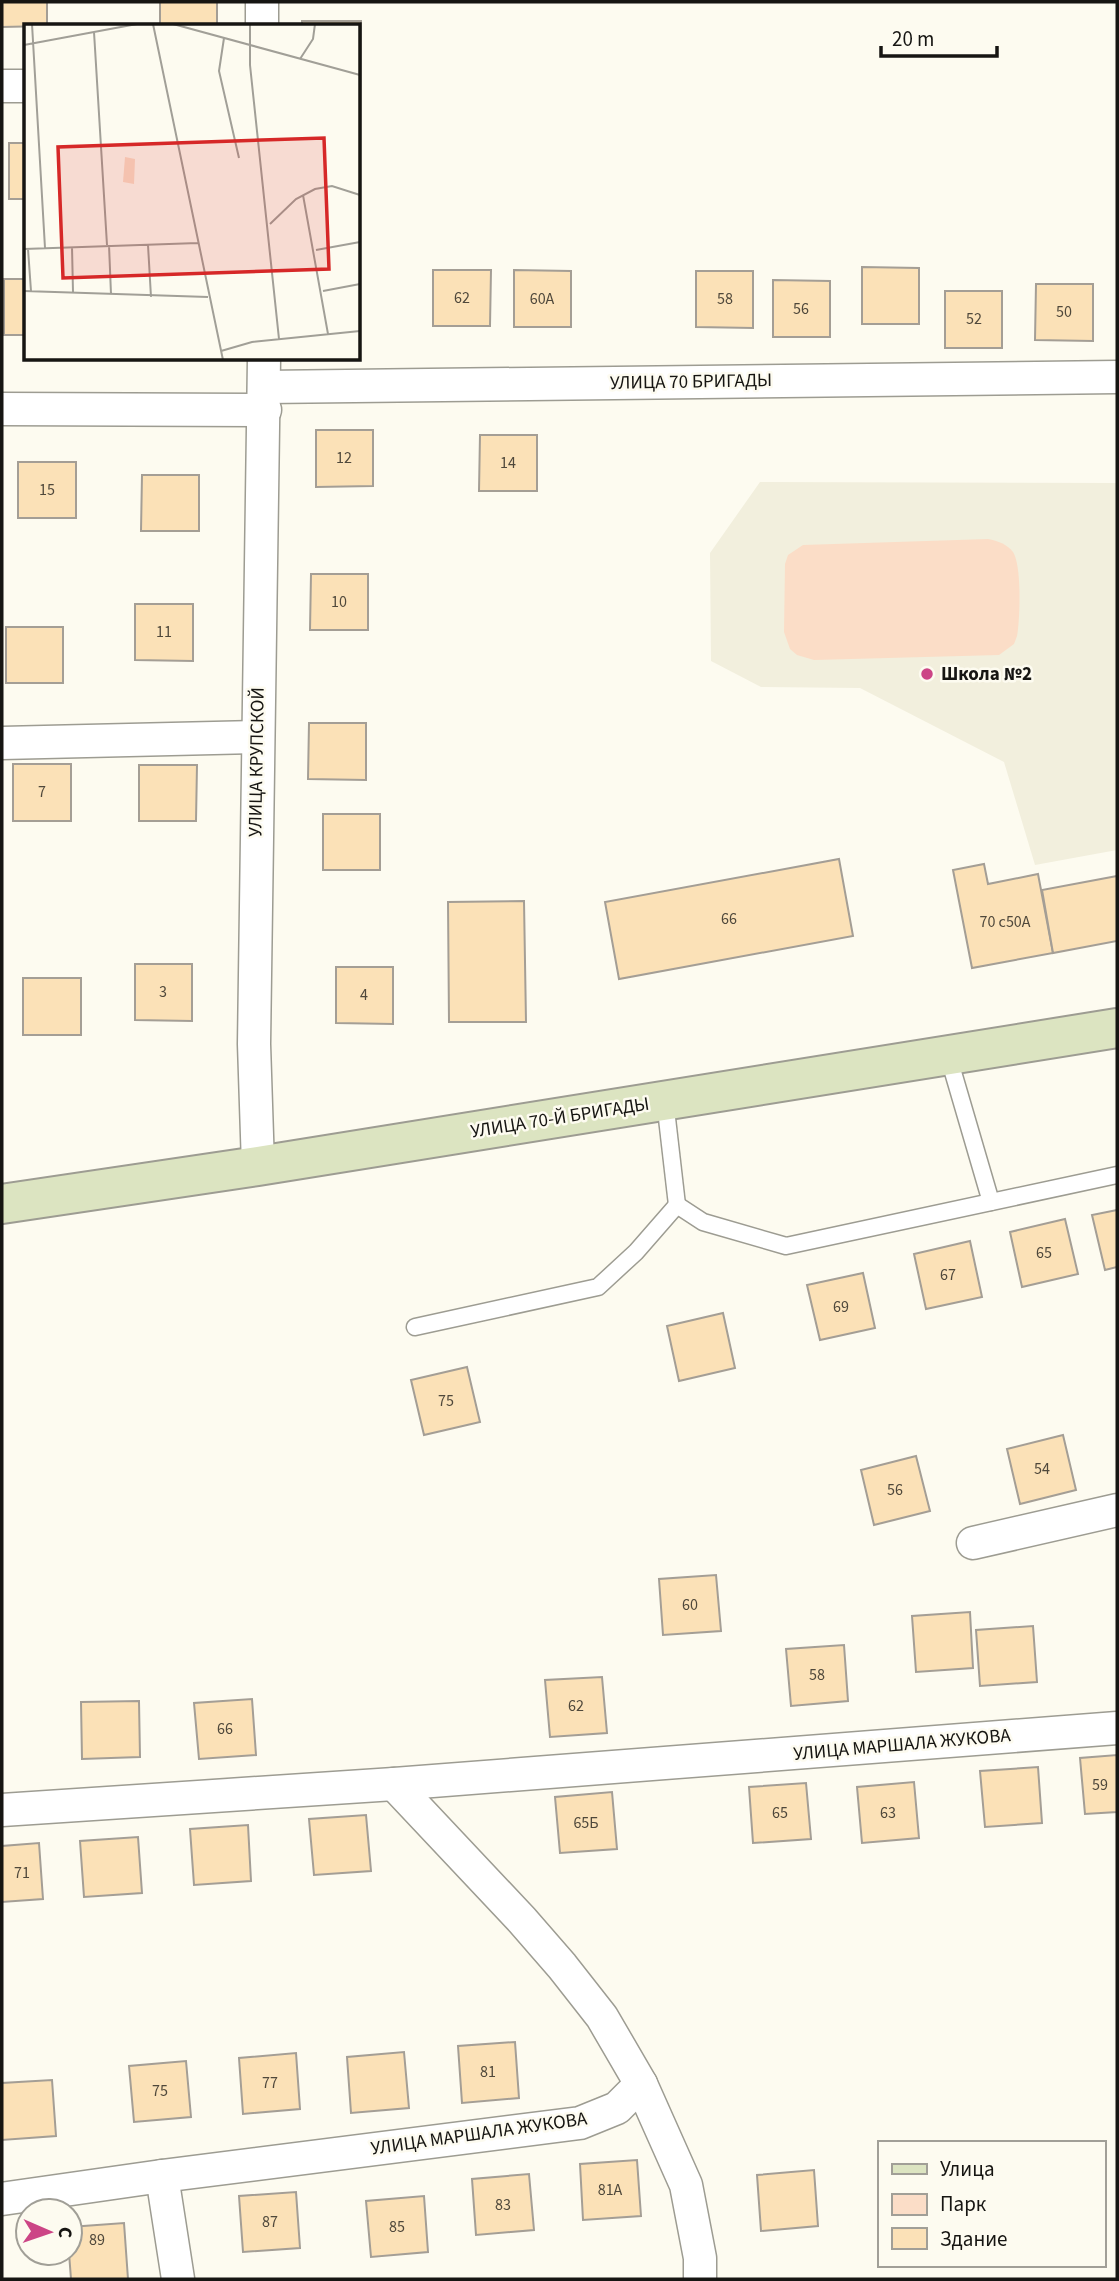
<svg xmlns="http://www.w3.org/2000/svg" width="1119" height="2281" font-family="'Source Sans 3',sans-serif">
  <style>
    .built { fill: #f2efdd }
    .green { fill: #fbddc7 }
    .building { fill: #fbe1b7; stroke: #a49e95; stroke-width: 2 }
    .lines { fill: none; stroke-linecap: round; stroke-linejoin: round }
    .service-casing { stroke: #9d9c92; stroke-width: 19 }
    .minor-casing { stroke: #9d9c92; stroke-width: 35 }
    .secondary-casing { stroke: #9d9c92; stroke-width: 42 }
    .service { stroke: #fff; stroke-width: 16 }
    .minor { stroke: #fff; stroke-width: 32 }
    .secondary { stroke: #dce4c1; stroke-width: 38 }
    .poi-dot { fill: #cc4586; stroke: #fdfbf0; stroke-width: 2.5 }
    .labels { text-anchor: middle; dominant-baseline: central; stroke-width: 5; stroke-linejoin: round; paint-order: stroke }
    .number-label { font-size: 16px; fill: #4f483b }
    .street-label { font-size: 19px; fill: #161512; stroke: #fdfbf0 }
    .poi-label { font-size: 19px; font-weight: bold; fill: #161512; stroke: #fdfbf0; text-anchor: start }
    .inset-road { fill: none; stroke: #a19f97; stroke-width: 2 }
    .view { fill: #d62828; fill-opacity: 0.15; stroke: #d62828; stroke-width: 3.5 }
    .inset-edge { fill: none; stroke: #161512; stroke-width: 3.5 }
  </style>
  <rect width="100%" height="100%" fill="#fdfbf0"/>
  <polygon class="built" points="760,482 1117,483 1117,850 1035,865 1004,762 860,688 761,687 711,661 710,553"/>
  <path class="green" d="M988,539C998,541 1007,544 1013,552C1022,566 1020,620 1017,636L1014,644L999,655L814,660L797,655L790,649L784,632L785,564L788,555L803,545Z"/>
  <g class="building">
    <polygon points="2,2 47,2 47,26 2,27"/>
    <rect x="160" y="2" width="57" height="24"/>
    <polygon points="302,21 361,21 360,158 359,26 302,26"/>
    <rect x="9" y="143" width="17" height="56"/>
    <polygon points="862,267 919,268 919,324 862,324"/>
    <polygon points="433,270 491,270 490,326 433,326"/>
    <polygon points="514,270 571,271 571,327 514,327"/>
    <polygon points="696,271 753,271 753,328 696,327"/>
    <rect x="4" y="279" width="22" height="56"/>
    <polygon points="773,280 830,281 830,337 773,337"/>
    <polygon points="1036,284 1093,284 1093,341 1035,340"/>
    <rect x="945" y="291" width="57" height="57"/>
    <polygon points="316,430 373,430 373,486 316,487"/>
    <polygon points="480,435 537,435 537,491 479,491"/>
    <rect x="18" y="462" width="58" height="56"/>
    <polygon points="142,475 199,475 199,531 141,531"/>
    <polygon points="311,574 368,574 368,630 310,630"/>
    <polygon points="135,604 193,604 193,661 135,660"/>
    <rect x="6" y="627" width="57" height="56"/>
    <polygon points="309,723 366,723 366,780 308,779"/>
    <rect x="13" y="764" width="58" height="57"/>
    <polygon points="139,765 197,765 196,821 139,821"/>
    <rect x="323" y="814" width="57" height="56"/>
    <polygon points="839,859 853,936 619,979 605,902"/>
    <polygon points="984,864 988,884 1038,874 1053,953 972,968 953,870"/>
    <polygon points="1117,876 1117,941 1053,953 1042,890"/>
    <polygon points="524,901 526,1022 449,1022 448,902"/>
    <polygon points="135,964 192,964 192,1021 135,1020"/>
    <polygon points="336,967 393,967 393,1024 336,1023"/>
    <rect x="23" y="978" width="58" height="57"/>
    <polygon points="1117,1210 1117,1267 1105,1270 1092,1215"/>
    <polygon points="1065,1219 1078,1274 1022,1287 1010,1232"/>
    <polygon points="970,1241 982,1297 926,1309 914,1254"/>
    <polygon points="863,1273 875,1328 820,1340 807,1285"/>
    <polygon points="723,1313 735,1368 679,1381 667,1326"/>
    <polygon points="467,1367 480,1422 424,1435 411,1380"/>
    <polygon points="1063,1435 1076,1490 1020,1504 1007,1449"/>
    <polygon points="916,1456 930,1511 874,1525 861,1470"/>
    <polygon points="716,1575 721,1631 663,1635 659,1579"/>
    <polygon points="970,1612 973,1668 916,1672 912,1616"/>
    <polygon points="1033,1626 1037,1682 980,1686 976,1630"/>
    <polygon points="844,1645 848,1701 791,1706 786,1649"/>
    <polygon points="602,1677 607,1733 550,1737 545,1680"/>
    <polygon points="252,1699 256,1755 199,1759 194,1703"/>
    <polygon points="139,1701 140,1757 82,1759 81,1702"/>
    <polygon points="1117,1755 1117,1812 1085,1814 1080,1758"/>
    <polygon points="1038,1767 1042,1823 985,1827 980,1771"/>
    <polygon points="914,1782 919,1838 862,1843 857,1787"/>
    <polygon points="806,1783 811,1839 753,1843 749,1787"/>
    <polygon points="612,1792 617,1849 560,1853 555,1797"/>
    <polygon points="366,1815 371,1871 314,1875 309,1819"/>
    <polygon points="248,1825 251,1881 194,1885 190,1829"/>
    <polygon points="138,1837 142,1893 84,1897 80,1841"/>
    <polygon points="39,1843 43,1899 2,1902 2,1846"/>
    <polygon points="515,2042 519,2098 462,2103 458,2046"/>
    <polygon points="404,2052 409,2108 351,2113 347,2057"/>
    <polygon points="296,2053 300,2109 243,2114 239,2058"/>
    <polygon points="186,2061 191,2117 134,2122 129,2066"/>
    <polygon points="52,2080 56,2136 2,2140 2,2083"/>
    <polygon points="637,2160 641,2216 583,2220 580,2164"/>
    <polygon points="814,2170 818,2226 761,2231 757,2175"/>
    <polygon points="529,2174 534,2230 476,2235 472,2179"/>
    <polygon points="296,2192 300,2248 243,2252 239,2196"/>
    <polygon points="424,2196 428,2252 371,2257 366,2201"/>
    <polygon points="124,2223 128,2279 71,2279 69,2253 70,2227"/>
  </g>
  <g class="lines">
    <g class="service-casing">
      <g id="service">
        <polyline points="948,1055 991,1202"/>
        <polyline points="665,1101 677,1205"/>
        <polyline points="415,1327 598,1287 636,1252 677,1205 703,1222 786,1246 1117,1175"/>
      </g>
    </g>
    <g class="minor-casing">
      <g id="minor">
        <polyline points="262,2 262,26"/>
        <polyline points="2,86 26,86"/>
        <polyline points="265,387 1117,377"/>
        <polyline points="2,409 265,410"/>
        <polyline points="2,743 257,737"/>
        <polyline points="258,1166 254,1044 264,359"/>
        <polyline points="973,1543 1117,1510"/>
        <polyline points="394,1784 522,1920 562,1966 602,2017 641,2084 686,2185 700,2258 700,2279"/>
        <polyline points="2,1810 394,1784 1117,1728"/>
        <polyline points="162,2176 178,2279"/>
        <polyline points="2,2199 162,2176 580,2123 617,2108 641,2084"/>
      </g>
    </g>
    <g class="secondary-casing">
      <polyline id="secondary" points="2,1204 258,1166 1117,1028"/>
    </g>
    <use href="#service" class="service"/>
    <use href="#minor" class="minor"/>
    <use href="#secondary" class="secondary"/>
  </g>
  <circle class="poi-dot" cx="927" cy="674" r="7"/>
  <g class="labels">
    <g class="number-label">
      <text x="462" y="298">62</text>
      <text x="542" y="299">60А</text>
      <text x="725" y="299">58</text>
      <text x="801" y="309">56</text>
      <text x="1064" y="312">50</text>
      <text x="974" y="319">52</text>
      <text x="344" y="458">12</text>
      <text x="508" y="463">14</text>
      <text x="47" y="490">15</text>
      <text x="339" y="602">10</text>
      <text x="164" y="632">11</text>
      <text x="42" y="792">7</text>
      <text x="729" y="919">66</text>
      <text x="1005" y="922">70 с50А</text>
      <text x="163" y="992">3</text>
      <text x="364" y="995">4</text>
      <text x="1044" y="1253">65</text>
      <text x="948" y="1275">67</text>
      <text x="841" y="1307">69</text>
      <text x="446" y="1401">75</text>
      <text x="1042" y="1469">54</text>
      <text x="895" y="1490">56</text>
      <text x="690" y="1605">60</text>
      <text x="817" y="1675">58</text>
      <text x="576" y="1706">62</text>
      <text x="225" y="1729">66</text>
      <text x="1100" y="1785">59</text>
      <text x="780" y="1813">65</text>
      <text x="888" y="1813">63</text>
      <text x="586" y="1823">65Б</text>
      <text x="22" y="1873">71</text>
      <text x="488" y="2072">81</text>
      <text x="270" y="2083">77</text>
      <text x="160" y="2091">75</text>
      <text x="610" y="2190">81А</text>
      <text x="503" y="2205">83</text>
      <text x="270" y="2222">87</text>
      <text x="397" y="2227">85</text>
      <text x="97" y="2240">89</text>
    </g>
    <g class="street-label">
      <text transform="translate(691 382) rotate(-1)">УЛИЦА 70 БРИГАДЫ</text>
      <text transform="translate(257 762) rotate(-89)">УЛИЦА КРУПСКОЙ</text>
      <text transform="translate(560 1118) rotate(-9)">УЛИЦА 70-Й БРИГАДЫ</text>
      <text transform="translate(902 1745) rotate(-5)">УЛИЦА МАРШАЛА ЖУКОВА</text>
      <text transform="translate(479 2134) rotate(-8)">УЛИЦА МАРШАЛА ЖУКОВА</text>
    </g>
    <g class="poi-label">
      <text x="941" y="674">Школа №2</text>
    </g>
  </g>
  <g transform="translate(24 24)">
    <rect width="336" height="336" fill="#fdfbf0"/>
    <path d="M101,133L111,135L110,160L99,158Z" fill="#fbddc7"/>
    <path class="inset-road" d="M8,0L21,224M129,0L199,336M149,0L336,51M226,0V41L255,315M70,8L83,221M200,14L195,47L215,134M0,21L113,0M276,35L289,15L291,0M279,171L304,310M246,200L272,175L291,165L308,162L336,171M85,221L87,270M124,221L127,273M48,223L49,268M0,225L174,219M4,225L7,267M292,226L336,218M0,267L184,273M299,267L336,260M197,327L228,318L336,307"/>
    <path class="view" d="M300,114L305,245L39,254L34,123Z"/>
    <rect width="336" height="336" class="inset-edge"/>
  </g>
  <rect width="1119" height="2281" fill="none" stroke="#161512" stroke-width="7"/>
  <rect x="878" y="2141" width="228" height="126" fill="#fdfbf0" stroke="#a19f97" stroke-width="2"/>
  <rect x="892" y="2164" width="35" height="10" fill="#dce4c1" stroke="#a19f97" stroke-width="2"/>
  <text x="940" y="2176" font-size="21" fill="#161512">Улица</text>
  <rect x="892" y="2194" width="35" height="21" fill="#fbddc7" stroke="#a19f97" stroke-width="2"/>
  <text x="940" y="2211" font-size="21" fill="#161512">Парк</text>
  <rect x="892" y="2228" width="35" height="21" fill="#fbe1b7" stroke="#a19f97" stroke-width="2"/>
  <text x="940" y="2246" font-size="21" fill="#161512">Здание</text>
  <g transform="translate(49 2232) rotate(92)"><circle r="33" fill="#fdfbf0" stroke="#a19f97" stroke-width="2"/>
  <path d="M0-5L12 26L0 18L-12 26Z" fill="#cc4586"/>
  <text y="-10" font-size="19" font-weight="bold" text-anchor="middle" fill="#161512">С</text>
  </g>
  <path d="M881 46v10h116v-10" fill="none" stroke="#161512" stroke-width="3.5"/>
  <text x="892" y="46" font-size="21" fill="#161512" stroke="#fdfbf0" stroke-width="5" paint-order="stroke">20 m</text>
</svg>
